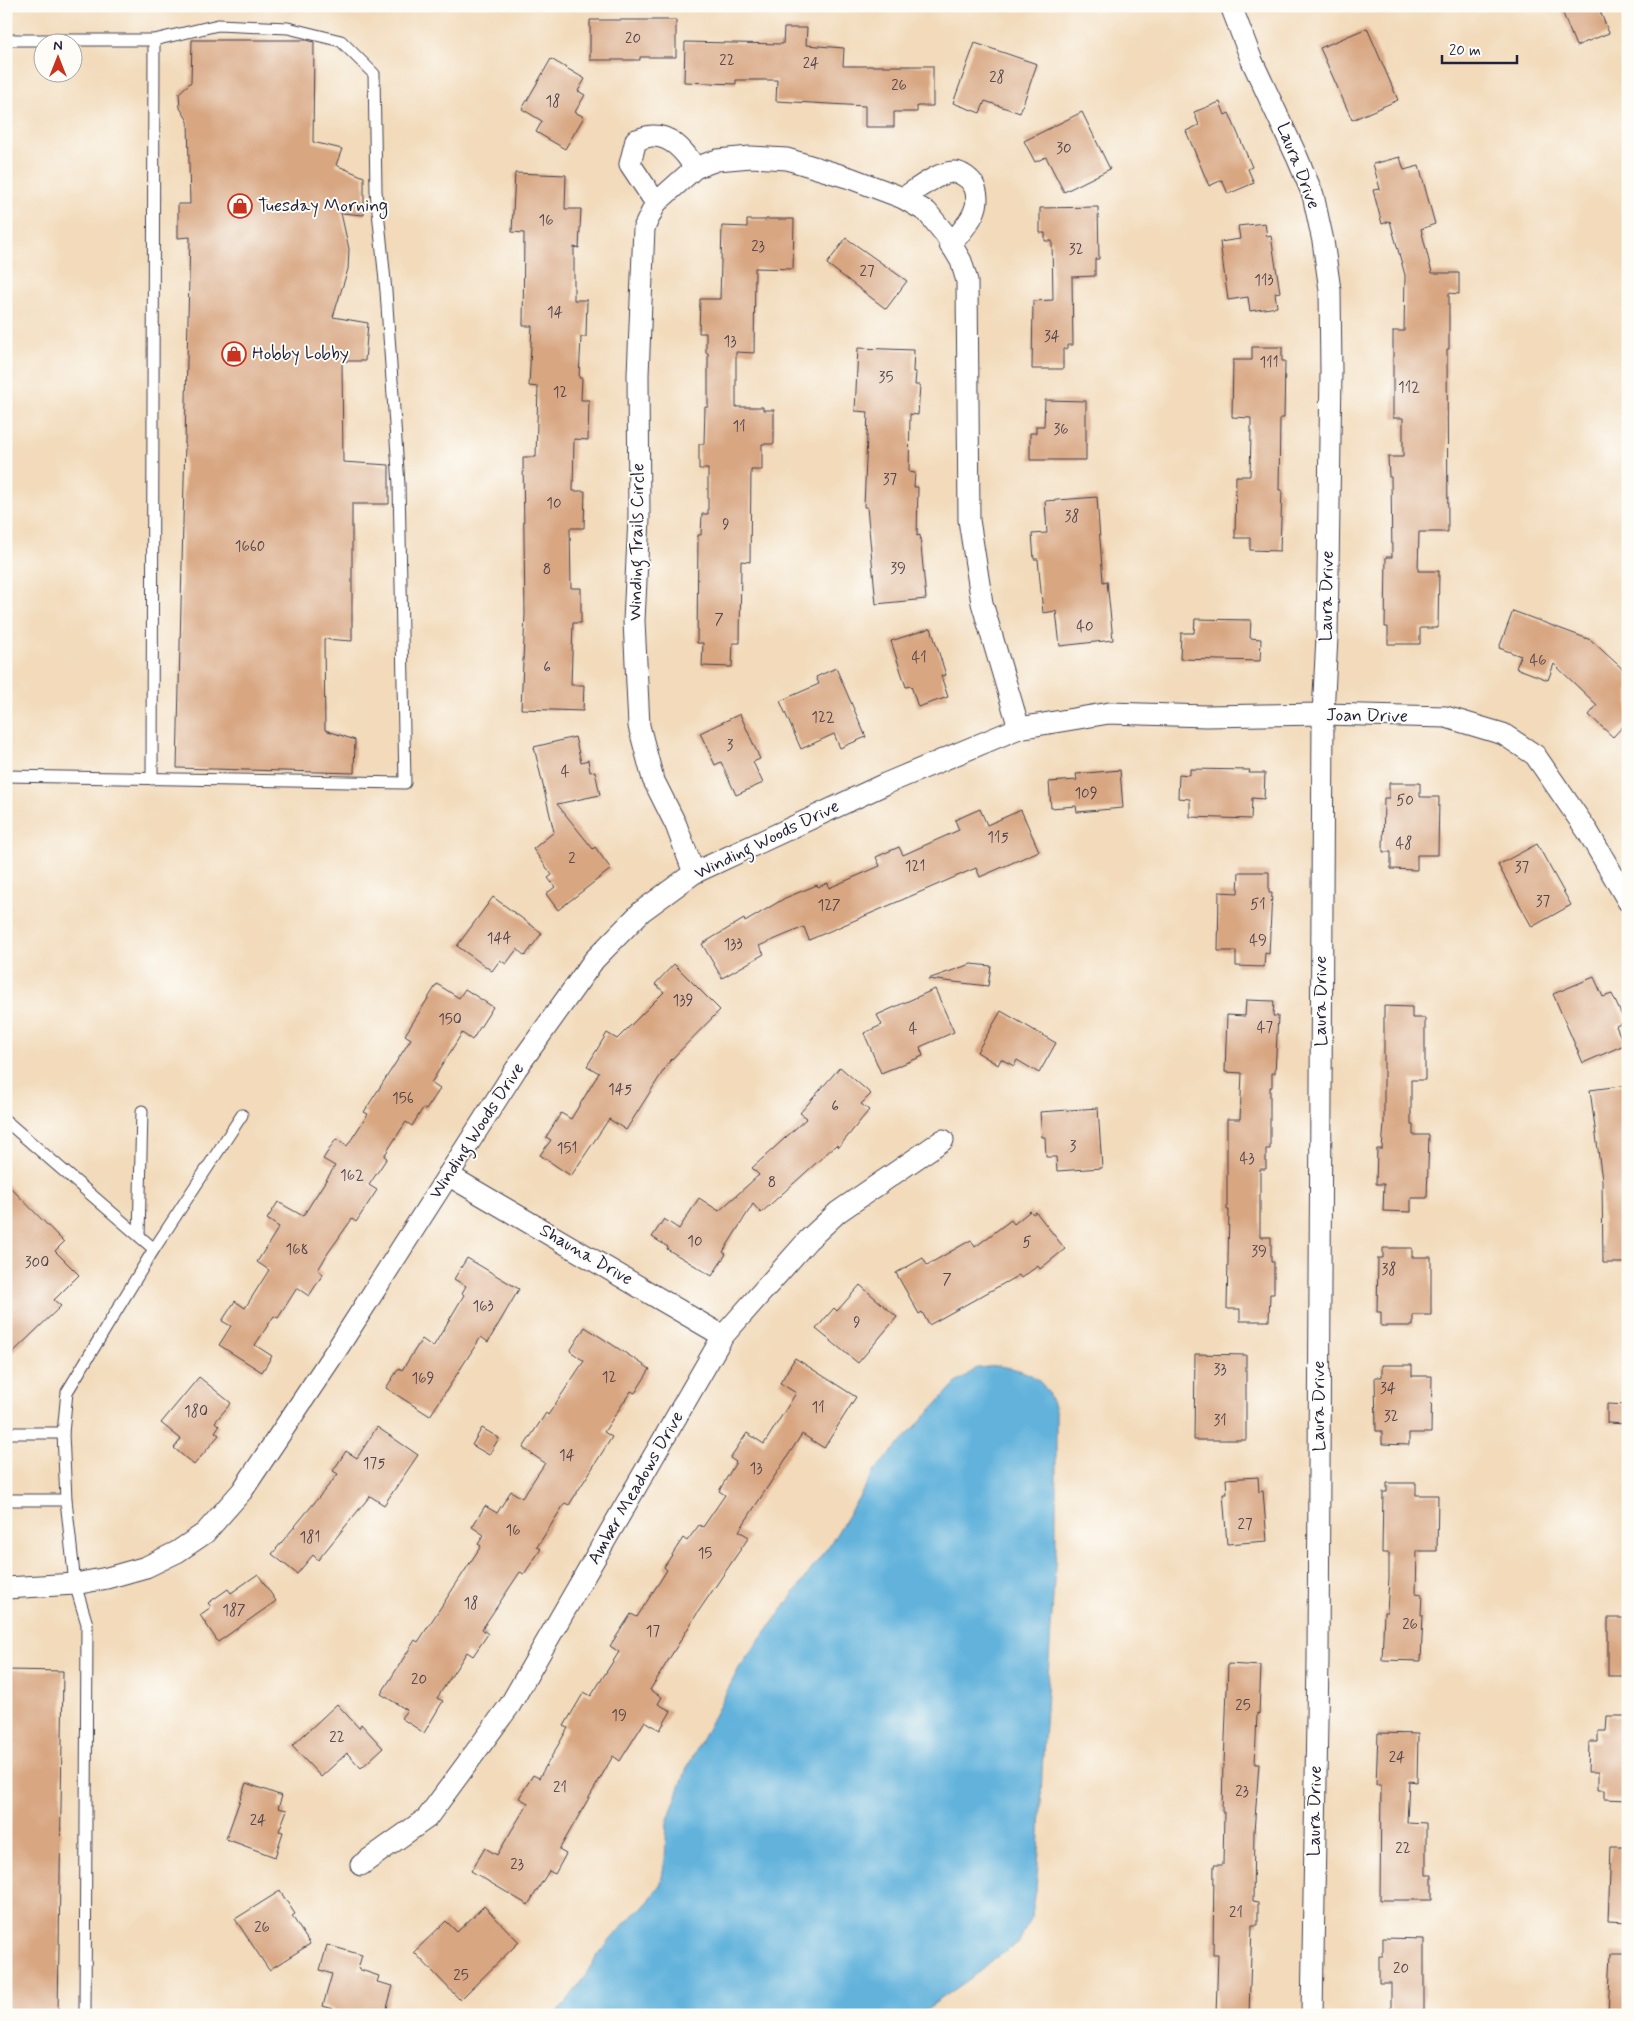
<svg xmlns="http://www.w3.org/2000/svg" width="1634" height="2021" font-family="Mynerve,sans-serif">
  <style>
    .water { fill: #62b2dc; stroke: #426a8c }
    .building { fill: #d8a681 }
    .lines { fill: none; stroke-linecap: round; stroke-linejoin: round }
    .service-casing { stroke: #413e4e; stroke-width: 13 }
    .minor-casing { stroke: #413e4e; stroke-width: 23 }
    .service { stroke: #fff; stroke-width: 11 }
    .minor { stroke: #fff; stroke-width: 21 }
    .labels { text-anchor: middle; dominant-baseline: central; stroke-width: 4; stroke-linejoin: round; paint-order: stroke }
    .number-label { font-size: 15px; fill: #50434c }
    .street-label { font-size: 18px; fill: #22223b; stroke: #fdfcf7 }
    .poi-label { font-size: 18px; fill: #22223b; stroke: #fdfcf7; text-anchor: start }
  </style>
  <rect width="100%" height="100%" fill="#fdfcf7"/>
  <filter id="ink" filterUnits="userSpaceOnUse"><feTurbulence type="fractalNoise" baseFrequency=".02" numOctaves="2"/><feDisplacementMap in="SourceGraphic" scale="10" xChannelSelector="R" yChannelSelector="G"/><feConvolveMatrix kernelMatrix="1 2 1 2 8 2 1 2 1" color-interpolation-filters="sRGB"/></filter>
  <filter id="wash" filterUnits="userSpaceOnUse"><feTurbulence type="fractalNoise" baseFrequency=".0096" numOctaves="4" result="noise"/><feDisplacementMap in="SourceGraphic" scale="20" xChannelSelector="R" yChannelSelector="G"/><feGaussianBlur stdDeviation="1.12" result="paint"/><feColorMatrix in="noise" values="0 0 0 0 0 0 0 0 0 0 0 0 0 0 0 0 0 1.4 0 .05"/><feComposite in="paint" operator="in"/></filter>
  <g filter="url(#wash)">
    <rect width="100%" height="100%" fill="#f2daba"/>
    <path class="water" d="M999,1366C1034,1371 1046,1380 1056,1413V1550L1042,1771L1040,1837L1036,1890L1032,1915L1018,1944L1001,1954L981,1971L918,2015H556L576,1989L600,1952L626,1922L648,1902L661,1883L665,1859L667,1822L687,1768L739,1668L831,1543L876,1469L956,1383L977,1368Z"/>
    <g id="blocks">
      <g class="building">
        <polygon points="1560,6 1598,6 1609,33 1576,46"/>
        <polygon points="590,20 676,20 676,57 640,57 640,60 590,60"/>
        <polygon points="784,28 807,28 806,45 844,48 843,66 933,66 933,106 917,106 917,112 894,112 894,127 865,127 865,106 776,101 777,80 736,80 736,84 684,82 685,42 783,44"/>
        <polygon points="1367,28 1398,100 1352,120 1320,48"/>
        <polygon points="192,40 307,40 314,42 313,142 342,149 336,165 364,177 364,215 341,213 349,249 348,269 333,317 368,323 365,361 342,361 343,462 389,465 389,504 352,504 352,641 324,639 325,730 355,740 354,773 177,768 190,237 178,238 178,204 190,204 188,121 180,108 179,93 191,82"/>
        <polygon points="975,43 1037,64 1020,113 985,101 980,113 953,103"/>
        <polygon points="551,59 585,79 578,91 585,95 575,112 584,117 565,149 536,132 542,121 522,109"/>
        <polygon points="1220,102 1225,115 1229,113 1252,167 1248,169 1254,183 1228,194 1222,180 1209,186 1186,131 1199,125 1194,112"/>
        <polygon points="1082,112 1110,169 1064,192 1046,157 1035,162 1024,141"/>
        <polygon points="1400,157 1404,170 1419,166 1435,224 1421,229 1432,273 1459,273 1459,294 1449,293 1449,349 1447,349 1448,532 1419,532 1418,571 1439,571 1438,628 1420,628 1420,644 1388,644 1388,627 1385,627 1386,557 1392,557 1391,477 1389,477 1388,457 1403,457 1403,418 1393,418 1393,331 1404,331 1405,275 1390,221 1382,224 1373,190 1380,189 1373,164"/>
        <polygon points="515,173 566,175 565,209 581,209 579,248 574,247 574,300 587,300 586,337 581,337 579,378 582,378 581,400 589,400 588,440 574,439 573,491 585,491 584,528 570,528 571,588 581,588 581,623 573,623 571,685 584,685 583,711 521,709 525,614 523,457 536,457 538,387 529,386 532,326 523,326 524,233 512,232"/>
        <polygon points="1098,207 1099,259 1095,259 1095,276 1072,277 1073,345 1067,345 1067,349 1063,349 1063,369 1032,369 1033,301 1053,300 1052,241 1045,241 1045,233 1040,233 1040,208"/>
        <polygon points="766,219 794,219 793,269 755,268 754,353 736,352 736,407 763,407 763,410 774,410 774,444 762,444 762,470 751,470 750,562 741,561 740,643 733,643 732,667 702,666 703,643 697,643 698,535 701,535 702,514 708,514 708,469 699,469 699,444 704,444 705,407 708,407 708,353 706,353 706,333 699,333 700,299 720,299 722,226 747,227 747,220 766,220"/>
        <polygon points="1265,223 1267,237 1271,236 1280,292 1275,293 1277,307 1250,311 1248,297 1228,300 1220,242 1240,239 1238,226"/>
        <polygon points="846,238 907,281 886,309 827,264"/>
        <polygon points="1252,347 1282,347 1282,361 1285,361 1284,418 1280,418 1279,490 1282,490 1280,551 1250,550 1250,538 1235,538 1236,476 1250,476 1251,433 1251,418 1232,417 1233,360 1252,360"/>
        <polygon points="858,348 914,350 913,372 916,372 915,385 920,385 918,415 910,414 909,472 915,473 914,487 918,487 917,536 920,535 926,599 876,604 867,507 864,507 868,412 855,411"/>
        <polygon points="1045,400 1086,401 1086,460 1030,460 1030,433 1036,433 1036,426 1044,426"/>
        <polygon points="1097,497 1103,582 1107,581 1113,640 1060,646 1056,611 1043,613 1038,559 1034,559 1032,534 1047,533 1045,501"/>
        <polygon points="1513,611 1591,640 1628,674 1628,721 1613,737 1589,715 1597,705 1554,664 1548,680 1516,668 1521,656 1499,648"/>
        <polygon points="1195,619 1251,620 1250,638 1261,639 1260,661 1180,659 1181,633 1194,633"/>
        <polygon points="931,628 946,675 941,676 948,697 918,707 911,686 906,687 891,641"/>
        <polygon points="836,668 866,737 840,748 834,734 801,749 780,701 819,684 816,677"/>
        <polygon points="740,714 760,759 753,762 763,783 736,795 721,762 715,765 700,733"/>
        <polygon points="575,737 581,762 588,760 590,772 595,771 600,795 557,804 593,849 595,847 611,869 558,910 546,894 555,887 548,878 552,875 533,849 554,832 534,747"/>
        <polygon points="1190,769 1250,770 1249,773 1265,773 1264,799 1252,798 1251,819 1190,817 1190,799 1178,798 1179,774 1190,775"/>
        <polygon points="1120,770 1123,808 1077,812 1076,806 1051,808 1049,782 1077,780 1076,774"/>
        <polygon points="1389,783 1420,783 1420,797 1439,797 1438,855 1417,855 1417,870 1391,869 1391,852 1383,852 1384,798 1389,798"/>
        <polygon points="980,809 987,825 1021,810 1039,851 980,877 976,868 809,940 804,927 759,946 764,954 722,978 702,944 744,919 745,922 785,898 817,885 818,887 828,883 829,888 880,866 876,857 899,847 903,855 959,830 955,820"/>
        <polygon points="1537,844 1571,905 1532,927 1498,865"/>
        <polygon points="1239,872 1269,872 1269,893 1272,893 1269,954 1265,953 1264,967 1236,966 1236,951 1218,951 1219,892 1238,893"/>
        <polygon points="493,897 542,933 525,956 517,949 506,964 500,960 492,971 457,946"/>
        <polygon points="674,964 720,1010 669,1062 626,1130 609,1119 571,1176 540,1155 551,1140 546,1137 561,1113 571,1119 599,1073 587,1066 607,1033 617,1039 664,992 655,984"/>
        <polygon points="971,964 991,966 988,986 928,979"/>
        <polygon points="1594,977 1603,997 1612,994 1625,1022 1616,1026 1624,1045 1583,1063 1553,994"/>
        <polygon points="437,984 459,998 465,989 493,1007 472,1040 462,1033 431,1083 440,1089 426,1110 423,1108 412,1126 406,1122 384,1156 387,1158 369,1185 377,1190 356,1222 352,1219 328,1253 318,1270 323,1274 309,1296 297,1288 278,1318 274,1316 255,1345 272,1356 262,1372 219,1345 231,1326 222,1321 235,1301 245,1308 269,1270 257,1262 279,1227 267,1219 278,1202 303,1216 335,1166 323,1159 336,1139 347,1146 368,1114 364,1112 411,1039 405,1035"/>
        <polygon points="935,989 954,1032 920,1047 923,1056 881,1073 864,1033 882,1025 877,1015"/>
        <polygon points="1246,1000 1274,1001 1273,1016 1278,1016 1275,1073 1272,1073 1272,1087 1270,1087 1270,1149 1266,1149 1266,1169 1260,1169 1260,1237 1271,1237 1271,1262 1274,1262 1274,1294 1270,1294 1269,1321 1240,1321 1240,1309 1227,1309 1229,1210 1227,1210 1227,1119 1240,1119 1242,1073 1225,1072 1227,1015 1245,1016"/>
        <polygon points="1384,1006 1412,1007 1412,1018 1425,1018 1425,1080 1411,1080 1411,1125 1413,1125 1413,1135 1429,1135 1427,1198 1411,1198 1411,1212 1383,1211 1384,1184 1376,1184 1377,1149 1382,1149 1384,1124"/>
        <polygon points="1001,1011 1056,1043 1039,1073 1017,1060 1014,1066 1001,1059 998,1065 977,1052"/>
        <polygon points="840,1067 871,1094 861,1104 869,1110 839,1147 836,1145 761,1213 753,1204 723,1252 726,1254 712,1276 667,1249 668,1247 652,1237 664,1219 679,1229 699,1198 719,1211 759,1175 752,1168 807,1118 800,1113"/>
        <polygon points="1628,1085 1628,1263 1603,1263 1602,1180 1590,1090"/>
        <polygon points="1098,1108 1102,1168 1057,1171 1056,1157 1046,1157 1045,1137 1042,1137 1040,1112"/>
        <polygon points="6,1183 64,1242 55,1251 79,1275 54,1300 61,1306 6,1359"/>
        <polygon points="1030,1211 1033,1214 1036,1212 1065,1249 1040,1269 1038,1266 1021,1278 1019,1275 929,1325 922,1312 919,1314 896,1273 923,1258 927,1265 971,1240 975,1247 1011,1220 1014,1224"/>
        <polygon points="1383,1248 1412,1248 1412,1257 1431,1257 1431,1315 1413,1315 1413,1326 1381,1326 1381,1312 1377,1312 1378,1258 1383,1258"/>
        <polygon points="467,1258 519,1289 488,1342 481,1337 430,1416 386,1388 399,1368 402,1370 422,1339 433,1347 464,1295 462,1293 466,1286 454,1279"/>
        <polygon points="860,1285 897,1317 858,1363 816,1329 834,1308 837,1311"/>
        <polygon points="585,1327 650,1369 635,1393 631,1391 604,1432 612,1437 569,1505 565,1503 537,1547 541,1549 524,1574 520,1572 482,1629 488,1634 473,1656 467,1652 437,1698 443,1701 424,1733 401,1718 407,1710 381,1694 415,1640 418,1642 481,1546 478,1544 484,1535 472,1527 485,1506 497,1513 511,1491 522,1498 545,1463 523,1448 546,1413 548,1415 584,1361 570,1351"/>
        <polygon points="1195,1354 1246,1355 1246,1440 1194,1440"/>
        <polygon points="795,1358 856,1397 824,1448 802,1434 739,1531 749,1537 698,1612 650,1690 662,1697 658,1704 671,1711 660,1730 645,1721 620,1761 613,1756 559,1850 566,1854 555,1874 549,1871 528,1905 471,1871 485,1848 497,1855 528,1803 519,1798 533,1775 539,1778 568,1728 564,1726 584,1692 591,1696 619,1652 610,1646 631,1614 637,1617 667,1570 664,1567 683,1538 687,1541 699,1525 703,1527 725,1495 719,1491 736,1462 730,1458 747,1433 764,1444 796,1393 780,1383"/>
        <polygon points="1382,1365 1412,1365 1412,1376 1432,1376 1431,1433 1409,1433 1409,1445 1382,1444 1382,1431 1376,1431 1375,1377 1382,1377"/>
        <polygon points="199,1377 231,1403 215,1422 219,1426 215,1432 219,1435 194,1465 174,1448 181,1439 161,1423"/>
        <polygon points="1607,1404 1628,1405 1628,1424 1607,1423"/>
        <polygon points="377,1427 418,1455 384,1505 370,1496 318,1560 313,1555 297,1574 272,1554 338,1474 333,1471 346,1451 357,1458"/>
        <polygon points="482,1428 499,1438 489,1455 472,1445"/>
        <polygon points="1258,1477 1259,1492 1263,1491 1267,1541 1227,1544 1223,1494 1227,1494 1226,1479"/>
        <polygon points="1387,1483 1416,1483 1416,1495 1438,1495 1437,1551 1417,1551 1416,1593 1422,1594 1421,1615 1423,1615 1421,1661 1382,1660 1384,1612 1387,1612 1389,1578 1389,1553 1382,1553 1383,1492 1387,1492"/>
        <polygon points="258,1574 276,1601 218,1642 200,1615 211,1607 208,1603 228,1589 231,1593"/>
        <rect x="1608" y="1618" width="20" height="58"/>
        <polygon points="1228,1664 1261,1666 1259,1714 1257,1713 1255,1764 1259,1764 1254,1832 1253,1901 1258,1902 1258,1925 1252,1925 1249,2015 1216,2015 1218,1954 1213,1954 1214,1865 1223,1865 1224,1812 1222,1812 1223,1763 1224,1763"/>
        <polygon points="6,1670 63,1671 58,2015 6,2015"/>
        <polygon points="337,1704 359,1728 361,1724 383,1748 361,1768 347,1753 321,1777 292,1746"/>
        <polygon points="1607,1716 1628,1716 1628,1800 1605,1799 1605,1790 1598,1790 1598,1772 1588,1772 1589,1742 1598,1742 1598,1731 1606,1731"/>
        <polygon points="1378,1733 1418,1734 1417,1782 1409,1781 1407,1822 1426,1823 1426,1875 1432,1875 1432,1900 1380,1900 1381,1785 1376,1785"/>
        <polygon points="246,1783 282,1796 278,1808 287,1810 279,1831 283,1832 275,1857 226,1839"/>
        <polygon points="1611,1847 1628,1847 1628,1922 1608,1921"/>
        <polygon points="280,1891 295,1914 292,1916 310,1944 269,1970 235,1919"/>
        <polygon points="484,1906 519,1942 460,2000 414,1952 446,1921 457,1932"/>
        <polygon points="1383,1938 1424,1939 1424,2011 1391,2011 1391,1983 1379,1983 1379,1956 1383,1956"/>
        <polygon points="327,1945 362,1955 358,1969 379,1976 377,1982 393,1986 385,2015 352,2015 323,2006 332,1974 320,1970"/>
        <polygon points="1611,1953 1628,1953 1628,2015 1608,2015"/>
      </g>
    </g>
  </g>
  <g filter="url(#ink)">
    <use href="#blocks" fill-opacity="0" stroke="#413e4e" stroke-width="1"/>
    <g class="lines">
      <g class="service-casing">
        <g id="service">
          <polyline points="6,40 154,40 218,25 288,28 341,41 374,74 376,191 386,291 399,485 405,783 6,776"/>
          <polyline points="152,779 154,40"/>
          <polyline points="6,1121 154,1249 67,1392 63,1433 66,1500 75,1584 87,1624 85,2015"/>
          <polyline points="139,1236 142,1111"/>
          <polyline points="154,1249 242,1115"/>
          <polyline points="6,1433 63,1433"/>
          <polyline points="6,1500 66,1500"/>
        </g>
      </g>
      <g class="minor-casing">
        <g id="minor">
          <polyline points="1231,6 1252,61 1297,157 1313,195 1323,241 1330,290 1331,372 1327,637 1323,714 1318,1660 1312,2015"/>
          <path d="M903,198C916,190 939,171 955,172C962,173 970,179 973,184C986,208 964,228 950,245"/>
          <path d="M656,203L630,164L636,140C641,139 647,136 652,136C672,135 686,153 695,168"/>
          <polyline points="694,873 676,825 653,779 639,726 634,621 639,518 638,375 644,228 656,203 695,168 717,160 751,157 787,159 850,178 903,198 927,212 945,234 961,261 967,281 969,520 982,603 1019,728"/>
          <polyline points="448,1175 723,1336"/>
          <polyline points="6,1588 75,1584 107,1578 146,1567 177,1552 205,1533 242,1491 339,1346 516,1069 594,960 642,911 694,873 885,784 1019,728 1109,713 1206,716 1323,714 1446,717 1503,734 1535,755 1588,832 1628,901"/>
          <polyline points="361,1865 427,1818 510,1705 723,1336 808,1240 838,1212 943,1140"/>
        </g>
      </g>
      <use href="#service" class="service"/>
      <use href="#minor" class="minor"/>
    </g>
  </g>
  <defs>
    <g id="shop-ring" transform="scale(1.25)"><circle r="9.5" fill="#fdfcf7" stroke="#c8321e" stroke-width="1.5"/><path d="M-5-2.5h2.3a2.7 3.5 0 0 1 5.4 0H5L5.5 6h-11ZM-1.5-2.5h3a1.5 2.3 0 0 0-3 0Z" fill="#c8321e"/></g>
  </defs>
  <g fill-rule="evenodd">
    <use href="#shop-ring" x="240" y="206"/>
    <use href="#shop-ring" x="234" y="354"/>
  </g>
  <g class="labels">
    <g class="number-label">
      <text x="633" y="39">20</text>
      <text x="727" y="61">22</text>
      <text x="811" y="64">24</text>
      <text x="997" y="78">28</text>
      <text x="899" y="86">26</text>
      <text x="553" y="102">18</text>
      <text x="1064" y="149">30</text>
      <text x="546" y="221">16</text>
      <text x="758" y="247">23</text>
      <text x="1076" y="250">32</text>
      <text x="867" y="272">27</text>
      <text x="1264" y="281">113</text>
      <text x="555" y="313">14</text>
      <text x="1052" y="337">34</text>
      <text x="730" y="342">13</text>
      <text x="1269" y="363">111</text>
      <text x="886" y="378">35</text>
      <text x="1409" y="388">112</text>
      <text x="560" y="393">12</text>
      <text x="739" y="427">11</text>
      <text x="1061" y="430">36</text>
      <text x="890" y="480">37</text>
      <text x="554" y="504">10</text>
      <text x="1072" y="517">38</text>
      <text x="726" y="525">9</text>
      <text x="250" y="547">1660</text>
      <text x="898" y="569">39</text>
      <text x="547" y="570">8</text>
      <text x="719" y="620">7</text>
      <text x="1085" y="627">40</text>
      <text x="919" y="658">41</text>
      <text x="1538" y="661">46</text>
      <text x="547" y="668">6</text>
      <text x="823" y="718">122</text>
      <text x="730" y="746">3</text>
      <text x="565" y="772">4</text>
      <text x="1086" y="794">109</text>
      <text x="1405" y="801">50</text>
      <text x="998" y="838">115</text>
      <text x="1404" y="844">48</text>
      <text x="572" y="859">2</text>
      <text x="915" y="867">121</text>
      <text x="1522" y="868">37</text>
      <text x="1543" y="902">37</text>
      <text x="1258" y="905">51</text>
      <text x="829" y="906">127</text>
      <text x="499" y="939">144</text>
      <text x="1258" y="941">49</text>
      <text x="733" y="945">133</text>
      <text x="683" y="1001">139</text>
      <text x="450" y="1020">150</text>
      <text x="1265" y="1028">47</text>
      <text x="913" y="1029">4</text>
      <text x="620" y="1090">145</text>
      <text x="403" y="1099">156</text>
      <text x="835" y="1107">6</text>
      <text x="1073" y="1147">3</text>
      <text x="567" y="1149">151</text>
      <text x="1247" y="1159">43</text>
      <text x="352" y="1176">162</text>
      <text x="772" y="1183">8</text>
      <text x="695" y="1242">10</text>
      <text x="1027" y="1243">5</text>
      <text x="297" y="1250">168</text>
      <text x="1259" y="1252">39</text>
      <text x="37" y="1263">300</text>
      <text x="1389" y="1270">38</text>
      <text x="947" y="1280">7</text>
      <text x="483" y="1307">163</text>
      <text x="857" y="1323">9</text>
      <text x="1220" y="1370">33</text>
      <text x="609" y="1378">12</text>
      <text x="423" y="1379">169</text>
      <text x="1388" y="1389">34</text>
      <text x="818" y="1408">11</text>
      <text x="196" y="1412">180</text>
      <text x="1391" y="1417">32</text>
      <text x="1220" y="1421">31</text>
      <text x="567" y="1456">14</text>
      <text x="374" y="1464">175</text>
      <text x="756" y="1469">13</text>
      <text x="1245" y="1525">27</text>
      <text x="513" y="1531">16</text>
      <text x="310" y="1538">181</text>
      <text x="705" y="1554">15</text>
      <text x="471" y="1604">18</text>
      <text x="234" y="1611">187</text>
      <text x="1410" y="1625">26</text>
      <text x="653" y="1632">17</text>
      <text x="419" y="1680">20</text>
      <text x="1243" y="1706">25</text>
      <text x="619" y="1716">19</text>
      <text x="337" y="1738">22</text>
      <text x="1397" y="1758">24</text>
      <text x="560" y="1788">21</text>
      <text x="1242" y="1792">23</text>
      <text x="258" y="1821">24</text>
      <text x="1403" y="1849">22</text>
      <text x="517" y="1865">23</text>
      <text x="1236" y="1913">21</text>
      <text x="262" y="1928">26</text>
      <text x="1401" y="1969">20</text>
      <text x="461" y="1976">25</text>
    </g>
    <g class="street-label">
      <text transform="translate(1298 166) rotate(69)">Laura Drive</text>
      <text transform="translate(637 542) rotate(-89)">Winding Trails Circle</text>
      <text transform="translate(1327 596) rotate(-89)">Laura Drive</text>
      <text transform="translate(1367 716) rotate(1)">Joan Drive</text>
      <text transform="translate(767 840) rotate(-26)">Winding Woods Drive</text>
      <text transform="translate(1321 1001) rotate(-90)">Laura Drive</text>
      <text transform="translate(477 1131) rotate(-57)">Winding Woods Drive</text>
      <text transform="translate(586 1255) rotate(30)">Shauna Drive</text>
      <text transform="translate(1319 1406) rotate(-90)">Laura Drive</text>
      <text transform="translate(636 1488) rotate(-60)">Amber Meadows Drive</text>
      <text transform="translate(1315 1811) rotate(-89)">Laura Drive</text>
    </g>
    <g class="poi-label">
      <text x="258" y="206">Tuesday Morning</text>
      <text x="252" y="354">Hobby Lobby</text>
    </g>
  </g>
  <rect width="1634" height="2021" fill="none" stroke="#fdfcf7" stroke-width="25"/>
  <g transform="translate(58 58)"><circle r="24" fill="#fdfcf7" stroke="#a5a5ac"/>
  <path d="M0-4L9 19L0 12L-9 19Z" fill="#c8321e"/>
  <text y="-8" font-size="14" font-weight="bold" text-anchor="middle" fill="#22223b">N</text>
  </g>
  <path d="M1442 55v8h75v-8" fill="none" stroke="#22223b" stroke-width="2.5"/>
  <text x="1449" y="55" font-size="15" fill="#22223b" stroke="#fdfcf7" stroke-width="4" paint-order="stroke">20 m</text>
</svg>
